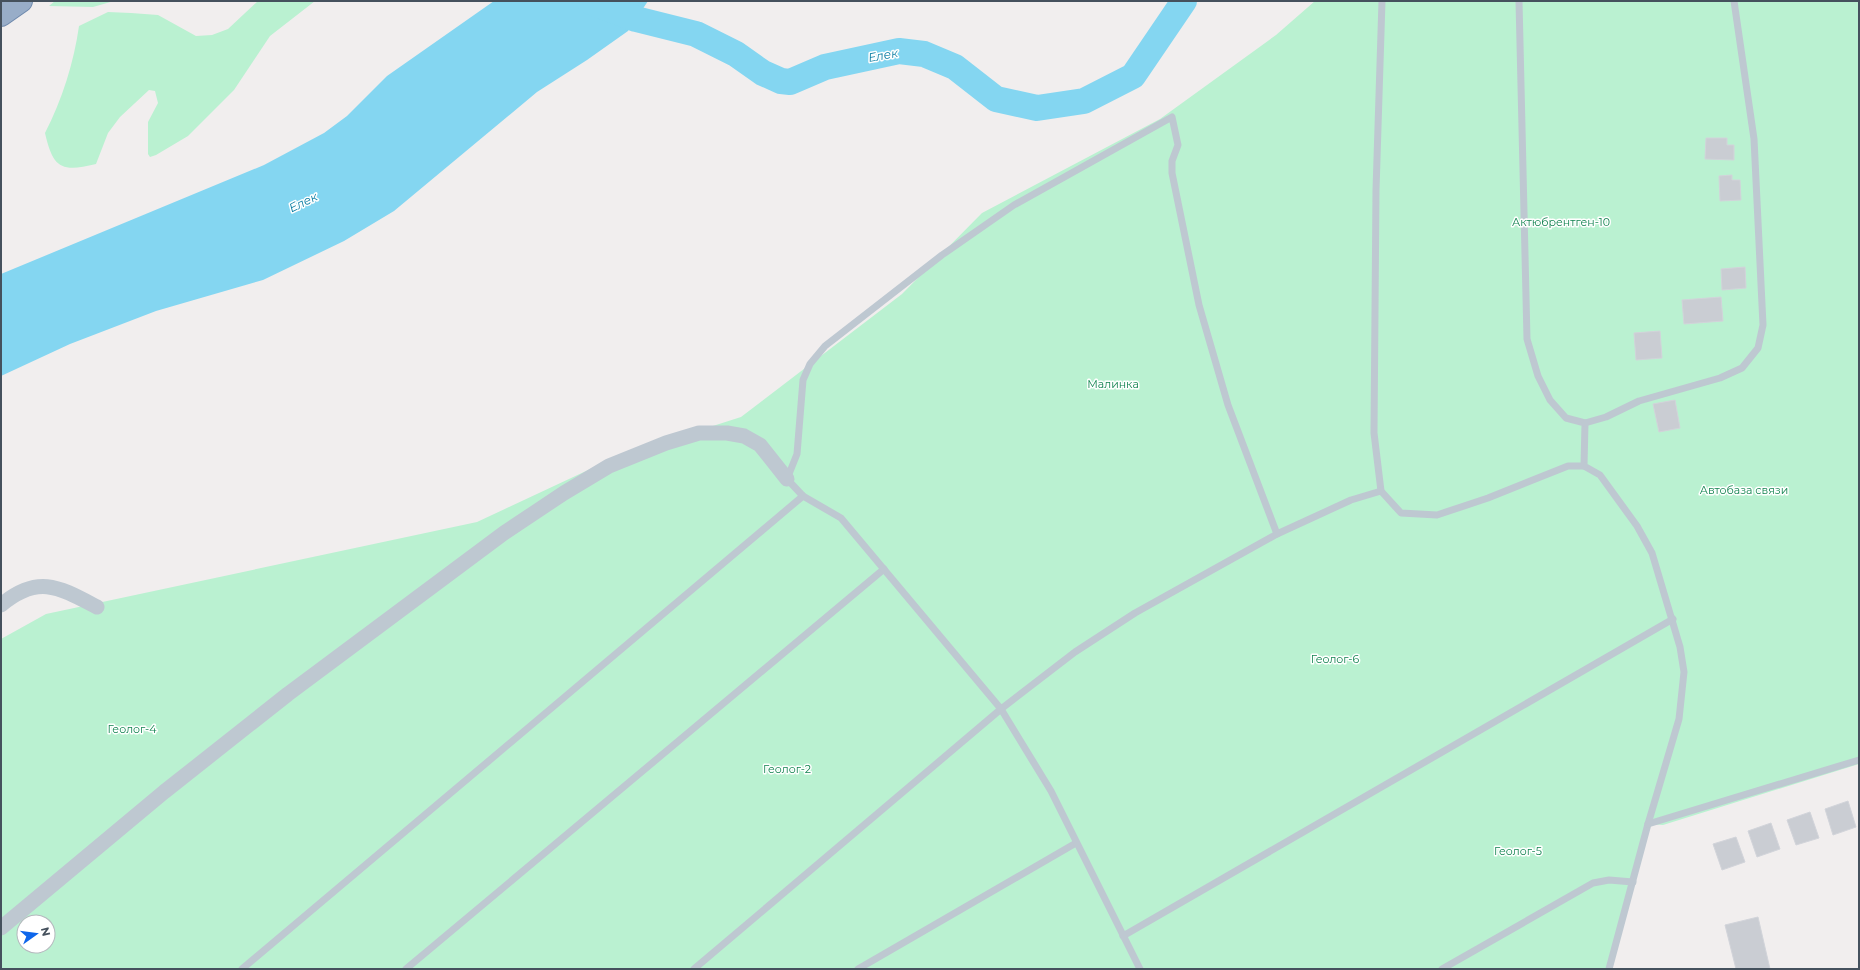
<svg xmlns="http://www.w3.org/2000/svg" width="1860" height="970" font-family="Montserrat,sans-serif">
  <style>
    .green { fill: #baf1d1; fill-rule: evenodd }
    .water { fill: #84d6f1 }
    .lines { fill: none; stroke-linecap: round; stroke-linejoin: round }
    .river { stroke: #84d6f1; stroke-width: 26 }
    .building { fill: #cacdd3; stroke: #d2d4da }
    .trunk-casing { stroke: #6e89ac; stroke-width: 24 }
    .service { stroke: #bec8d1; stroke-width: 7 }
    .minor { stroke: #bec8d1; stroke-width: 15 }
    .trunk { stroke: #98adc8; stroke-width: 22 }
    .labels { text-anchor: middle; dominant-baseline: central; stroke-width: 3; stroke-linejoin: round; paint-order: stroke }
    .park-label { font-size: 11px; fill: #11834f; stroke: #fff }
    .water-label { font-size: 12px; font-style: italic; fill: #057aa1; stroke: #fff }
  </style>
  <rect width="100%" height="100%" fill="#f1eeee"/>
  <g class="green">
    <polygon points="55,1 114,1 93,7 49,6"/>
    <path d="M258,1H315L270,36L234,90L188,136L156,155L150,157L148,154V122L158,103L155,91L149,90L120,117L108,133L96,164C60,173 53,167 45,133C62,100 74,62 79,26L108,12L131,13L158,15L196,36L212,35L228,29Z"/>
    <path d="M1315,1H1859V764L1663,825L1648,824L1610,969H1V639L46,614L477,522L616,457L741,417L902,294L982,213L1160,119L1276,35ZM24,922H48V946H24Z"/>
  </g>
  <polygon class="water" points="494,1 648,1 628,31 587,60 537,92 394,211 344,241 263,280 156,311 70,344 1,376 1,274 264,165 324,133 347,116 387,76"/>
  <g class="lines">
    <polyline class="river" points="589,1 636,19 696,34 736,54 763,73 781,81 790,82 825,67 899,51 924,54 955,67 996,99 1037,108 1084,101 1133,76 1184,1"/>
  </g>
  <g class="building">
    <polygon points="1706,138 1727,138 1727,145 1734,145 1734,160 1705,159"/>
    <polygon points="1732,175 1732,180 1740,180 1741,200 1720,201 1719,176"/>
    <polygon points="1745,267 1746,288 1722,290 1721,269"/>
    <polygon points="1721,297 1723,321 1684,324 1682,300"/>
    <polygon points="1660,331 1662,358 1636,360 1634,333"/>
    <polygon points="1675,400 1680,428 1659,432 1653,404"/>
    <polygon points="1848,801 1856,827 1833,835 1825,809"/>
    <polygon points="1810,812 1819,838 1796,845 1787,820"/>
    <polygon points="1771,823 1780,849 1757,857 1748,831"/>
    <polygon points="1736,837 1745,862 1722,870 1713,844"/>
    <polygon points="1758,917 1770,969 1736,969 1725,925"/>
  </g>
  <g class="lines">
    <g class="trunk-casing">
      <polyline id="trunk" points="1,15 21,1"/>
    </g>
    <g class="service">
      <polyline points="1519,1 1527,339 1538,376 1550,400 1566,418 1585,423 1584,466 1600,475 1637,526 1652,553 1680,647 1684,672 1679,719 1648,824 1609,969"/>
      <polyline points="1585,423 1606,417 1639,401 1720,378 1742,368 1758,348 1763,325 1754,139 1734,1"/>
      <polyline points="1381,491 1374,433 1376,190 1382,1"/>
      <polyline points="1648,824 1859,760"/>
      <polyline points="1123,936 1673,619"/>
      <polyline points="242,969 803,496"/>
      <polyline points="406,969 884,569"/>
      <polyline points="694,969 1001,709 1075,652 1135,613 1277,534 1351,500 1381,491 1401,513 1437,515 1488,498 1568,466 1584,466"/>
      <polyline points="858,969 1076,843"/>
      <polyline points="1140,969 1051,791 1001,709 841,518 803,496 787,479 797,454 803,380 810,364 825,346 942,255 1014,205 1172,117 1178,145 1172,161 1172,173 1199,305 1228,405 1277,534"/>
      <polyline points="1442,969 1593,883 1609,880 1633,882"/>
    </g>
    <g class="minor">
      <path d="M1,605C38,574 59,587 97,607"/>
      <polyline points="1,928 164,792 288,694 504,533 564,493 609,466 666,443 699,433 727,433 744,436 760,445 787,479"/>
    </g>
    <use href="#trunk" class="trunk"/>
  </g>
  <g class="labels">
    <g class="park-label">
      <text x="1561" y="222">Актюбрентген-10</text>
      <text x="1113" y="384">Малинка</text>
      <text x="1744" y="490">Автобаза связи</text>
      <text x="1335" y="659">Геолог-6</text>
      <text x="132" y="729">Геолог-4</text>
      <text x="787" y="769">Геолог-2</text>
      <text x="1518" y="851">Геолог-5</text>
    </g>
    <g class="water-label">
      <text transform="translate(883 55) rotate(-10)">Елек</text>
      <text transform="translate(303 202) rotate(-26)">Елек</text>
    </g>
  </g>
  <rect width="1860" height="970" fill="none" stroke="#45515d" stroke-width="4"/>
  <g transform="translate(36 934) rotate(76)"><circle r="19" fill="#ffffff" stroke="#b5b9be"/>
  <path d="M0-3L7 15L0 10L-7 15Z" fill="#0e66eb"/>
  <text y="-6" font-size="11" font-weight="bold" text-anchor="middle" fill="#45515d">N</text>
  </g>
</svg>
